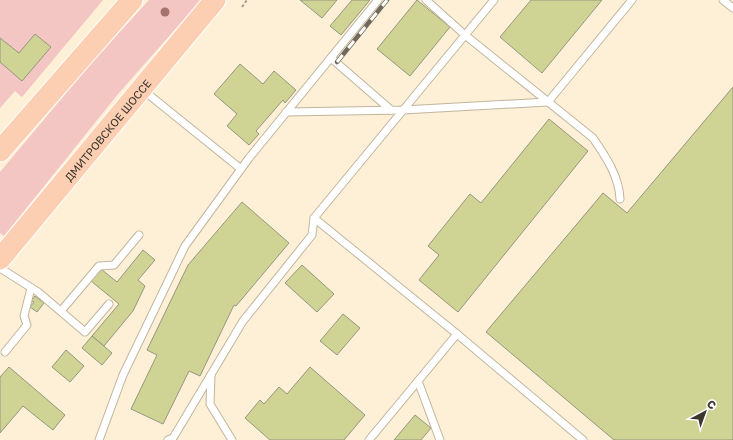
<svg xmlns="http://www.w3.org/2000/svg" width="733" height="440" font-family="'Golos Text',sans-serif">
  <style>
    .green { fill: #f3c5c3 }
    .building { fill: #cfd393; stroke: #95977f }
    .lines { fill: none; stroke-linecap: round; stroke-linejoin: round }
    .lane-casing { stroke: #c2b59e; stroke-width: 9 }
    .primary-casing { stroke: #fff; stroke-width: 23 }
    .path { stroke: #a89e8c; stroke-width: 2; stroke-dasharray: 3 2; stroke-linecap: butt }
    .lane { stroke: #fff; stroke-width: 7 }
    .primary { stroke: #fccfb3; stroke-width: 21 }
    .rail-casing { stroke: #71695b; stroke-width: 4.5 }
    .rail { stroke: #fff; stroke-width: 3; stroke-dasharray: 9; stroke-linecap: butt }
    .tree { fill: #a6736c }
    .labels { text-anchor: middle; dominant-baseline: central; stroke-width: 4; stroke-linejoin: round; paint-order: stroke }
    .street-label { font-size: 11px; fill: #3c362d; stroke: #fff }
  </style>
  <rect width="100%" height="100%" fill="#fdf0d7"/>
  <g class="green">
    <polygon points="0,0 103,0 22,97 15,91 0,108"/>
    <polygon points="149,0 201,0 118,94 4,236 0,233 0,172 88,67"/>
  </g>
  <g class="building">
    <polygon points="300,0 337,0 322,18"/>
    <polygon points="352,0 370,0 341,35 330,26"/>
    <polygon points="417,0 450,27 410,76 377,49"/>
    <polygon points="531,0 602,0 542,73 500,37"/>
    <polygon points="35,34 51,47 22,81 0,62 0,38 19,53"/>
    <polygon points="240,64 263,84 274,71 296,90 285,103 283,100 256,131 259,134 249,145 227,126 237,114 214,94"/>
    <polygon points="733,87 733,440 614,440 486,332 603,193 627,213"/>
    <polygon points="549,119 588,151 458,312 419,280 439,255 428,246 470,194 481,203"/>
    <polygon points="242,202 289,243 236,306 234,305 200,376 189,371 163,424 131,409 157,355 147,350 188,265"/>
    <polygon points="143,250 155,260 138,280 145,286 133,311 104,346 92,336 119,304 91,281 101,269 117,282"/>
    <polygon points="302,265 334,294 317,312 285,283"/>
    <polygon points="35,296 44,303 37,312 30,307 34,302 31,301"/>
    <polygon points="343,314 360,328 337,355 320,341"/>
    <polygon points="92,336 112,353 102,365 82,348"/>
    <polygon points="66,350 84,366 70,382 52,367"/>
    <polygon points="9,367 65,415 53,430 23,406 0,433 0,377"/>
    <polygon points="310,367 365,415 344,440 270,440 245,418 260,400 264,404 279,387 287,394"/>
    <polygon points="415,415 431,428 421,440 394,440"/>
  </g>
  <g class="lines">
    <g class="lane-casing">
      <g id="lane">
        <path d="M426,0L465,35L593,138C606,157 619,176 620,199"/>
        <polyline points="723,0 733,8"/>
        <polyline points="331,58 391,110"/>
        <polyline points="143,90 241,169"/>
        <polyline points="286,112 403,110 548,102 632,0"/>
        <polyline points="314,218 457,334 583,440"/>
        <polyline points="0,268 38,292 85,332 109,304"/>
        <polyline points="61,311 99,266 114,265 139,235"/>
        <polyline points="5,352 27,325 24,316 31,288"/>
        <polyline points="211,375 210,404 232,440"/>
        <polyline points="418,381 440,440"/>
        <polyline points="99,440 123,375 185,246 249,158 378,0"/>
        <polyline points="168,440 173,438 243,321 312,235 314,218 494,0"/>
        <polyline points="369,440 457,334"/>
      </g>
    </g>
    <g class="primary-casing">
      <g id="primary">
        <polyline points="0,151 132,0"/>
        <path id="s1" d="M0,259L215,0"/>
      </g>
    </g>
    <polyline class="path" points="242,7 247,0"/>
    <use href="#lane" class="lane"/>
    <use href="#primary" class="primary"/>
    <g class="rail-casing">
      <polyline id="rail" points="337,62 387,0"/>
    </g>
    <use href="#rail" class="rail"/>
  </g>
  <circle class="tree" cx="165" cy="12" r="4.5"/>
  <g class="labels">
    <g class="street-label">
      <text stroke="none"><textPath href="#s1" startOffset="168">ДМИТРОВСКОЕ ШОССЕ</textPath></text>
    </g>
  </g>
  <g transform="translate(705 412) rotate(41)" stroke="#ffffff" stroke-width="3" paint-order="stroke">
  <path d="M0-3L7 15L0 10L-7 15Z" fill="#3c362d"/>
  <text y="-6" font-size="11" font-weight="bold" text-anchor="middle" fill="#3c362d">С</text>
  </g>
</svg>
